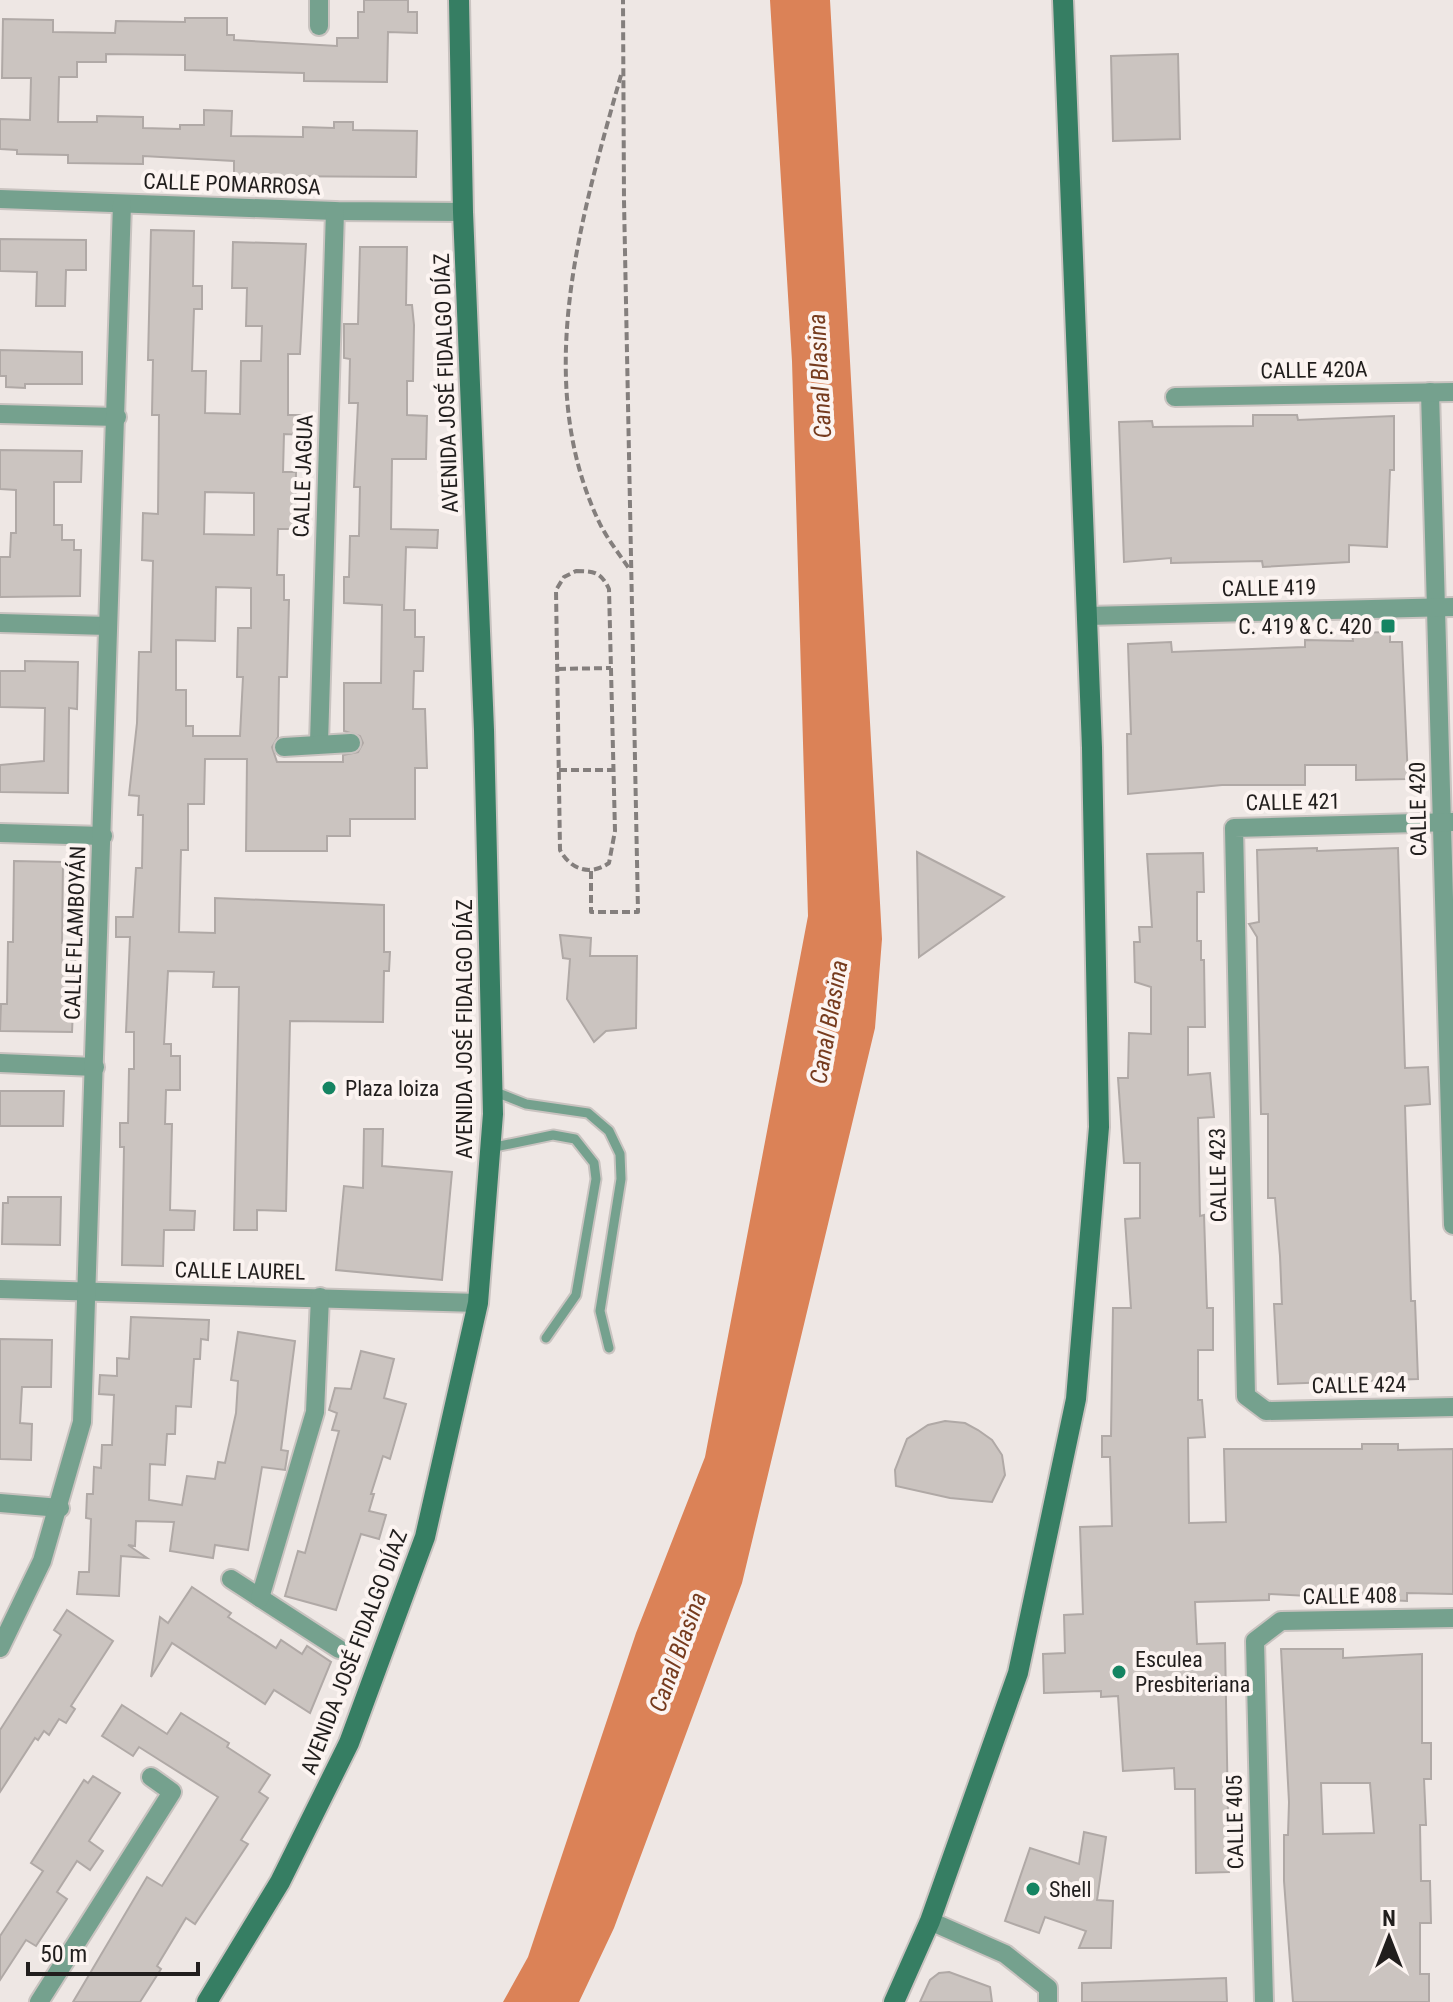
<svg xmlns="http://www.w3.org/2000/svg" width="1453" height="2002" font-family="'Roboto Condensed',sans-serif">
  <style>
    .water { fill: #db8257 }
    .building { fill: #cbc4c0; stroke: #b0a9a6; stroke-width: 2; fill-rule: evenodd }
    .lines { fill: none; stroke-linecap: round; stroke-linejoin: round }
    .lane-casing { stroke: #c9c3c0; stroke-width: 13 }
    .street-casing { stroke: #c9c3c0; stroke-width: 22 }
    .secondary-casing { stroke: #c9c3c0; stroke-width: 24 }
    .path { stroke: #847f7d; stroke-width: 4; stroke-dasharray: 8 4; stroke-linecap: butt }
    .lane { stroke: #75a18e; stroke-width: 9 }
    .street { stroke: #75a18e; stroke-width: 18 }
    .secondary { stroke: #367e63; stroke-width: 20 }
    .poi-dot { fill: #158462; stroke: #fcf4f1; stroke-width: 3 }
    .labels { text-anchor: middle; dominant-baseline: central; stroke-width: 8; stroke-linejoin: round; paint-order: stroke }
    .street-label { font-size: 22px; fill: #211e1d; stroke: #fcf4f1 }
    .poi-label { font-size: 22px; fill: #211e1d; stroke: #fcf4f1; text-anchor: start }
    .water-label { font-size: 24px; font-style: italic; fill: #763b1e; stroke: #fcf4f1 }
  </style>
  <rect width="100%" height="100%" fill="#eee7e4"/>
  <polygon class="water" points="770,0 830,0 882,939 875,1028 742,1583 614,1928 579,2002 503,2002 528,1957 636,1633 705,1457 808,916 792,361"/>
  <g class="building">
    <polygon points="364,0 408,0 408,12 417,12 417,33 388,32 387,82 304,81 304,73 185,70 185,55 106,54 106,62 77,62 77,77 59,77 58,122 97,122 97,116 143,117 143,128 180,129 180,125 204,125 204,110 232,111 231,136 303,137 303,127 334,128 334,122 353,122 353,130 417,131 416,177 234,176 234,161 143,156 143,164 68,163 68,155 17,154 17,150 0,149 0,119 30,120 31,78 2,78 3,19 53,20 53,32 115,33 116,21 185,22 185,18 227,18 227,35 234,35 234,40 337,46 337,38 358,38 358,12 364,12"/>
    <polygon points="1178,54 1180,139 1113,141 1111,56"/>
    <path d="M151,230L194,231L193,286H202V309H194L192,371H206L205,413L240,414L241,361H261L262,326H246L247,288H232L233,242L306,244L300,354H288V415H304V435L284,434L283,472H296L295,529H278L277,575H284V600H289L287,677H279L278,737L272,747L277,762H343V755L358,752L363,743L360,736L344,731V683H381L382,605L344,603V577H349L350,536H359L360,487H354L358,403H349L350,359L344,358V324H358L360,247H407L406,305H412L414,325L413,381H407V415L427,416L426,459H392L391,529L438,530L437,548L406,547L404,610H415V637H424L423,671H414L413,709H425L427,768H415V819H350V836H327V851H246L247,759H205L204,804H188V850H181L179,932L215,933V898L384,905V952H390L389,971H384L383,1022L290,1021L286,1211L257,1210V1230H234L239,987H213L214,972L168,971L164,1044H171V1056H180V1090H166L165,1124H172L170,1210L195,1211L194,1230H164L163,1266L122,1265L124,1147H120V1123H128L129,1069H134V1032H126L130,937H116V917H133L136,868H142L143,815H138L139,796L129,795L137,723L139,652H151L153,561L142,560L143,513L158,514L159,415H152L153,360H148ZM205,492L254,493V535L204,534ZM216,587L251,588V628H238L237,677H243L240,736H193V726H186V690H176V640L215,641Z"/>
    <polygon points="0,239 86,240 86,270 66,270 65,306 36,306 37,272 0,271"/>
    <polygon points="0,350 82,352 82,384 25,384 25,388 6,387 6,376 0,376"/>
    <polygon points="1253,415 1297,415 1298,420 1394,416 1394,470 1390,470 1387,547 1349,545 1349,562 1263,567 1262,561 1171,563 1171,558 1124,562 1119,422 1152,421 1153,427 1253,426"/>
    <polygon points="0,450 82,451 81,482 54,482 54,525 62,525 62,540 74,540 74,550 81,550 80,596 0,597 0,557 10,557 11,533 16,533 16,490 0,489"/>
    <polygon points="1390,632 1390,642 1402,642 1408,779 1356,780 1356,765 1305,765 1305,785 1222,785 1128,794 1127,734 1131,734 1128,644 1171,642 1172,652 1305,647 1305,640 1353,641 1352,633"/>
    <polygon points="25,661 78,662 77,709 69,708 68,793 0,792 0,765 44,761 45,708 0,707 0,671 25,671"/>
    <polygon points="1317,848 1317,851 1398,848 1405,1068 1428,1067 1430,1104 1405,1106 1411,1301 1415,1301 1418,1379 1278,1384 1274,1304 1282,1304 1280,1256 1275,1198 1268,1198 1268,1114 1261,1114 1257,937 1249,924 1259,922 1257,850"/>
    <polygon points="917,852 1004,897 919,957"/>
    <polygon points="1203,853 1204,892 1197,892 1197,941 1201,941 1201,960 1204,960 1205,1027 1188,1027 1188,1075 1210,1073 1214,1117 1198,1118 1200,1216 1204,1215 1207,1308 1213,1308 1213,1350 1198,1350 1198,1400 1202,1400 1205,1437 1188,1438 1189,1523 1226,1522 1224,1449 1362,1449 1362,1444 1398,1444 1398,1450 1453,1449 1453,1594 1407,1593 1407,1601 1269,1594 1269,1600 1195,1602 1197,1644 1225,1643 1229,1872 1196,1873 1195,1789 1175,1789 1174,1768 1123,1771 1118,1696 1101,1697 1101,1691 1044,1693 1043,1654 1065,1653 1064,1615 1083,1614 1080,1527 1112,1526 1110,1457 1102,1457 1102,1436 1111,1436 1113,1308 1131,1308 1125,1219 1140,1218 1140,1163 1124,1163 1118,1078 1128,1078 1129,1033 1151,1034 1151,987 1135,982 1134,942 1140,942 1139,927 1152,927 1147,854"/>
    <polygon points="14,861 63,862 62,943 76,943 72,1032 0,1031 1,1004 7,1004 8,942 13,942"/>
    <polygon points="560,935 591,938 590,956 637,956 636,1028 606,1031 594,1042 567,999 570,959 563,958"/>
    <polygon points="0,1091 64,1091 63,1126 0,1126"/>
    <polygon points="364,1129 383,1129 382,1166 452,1172 442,1280 336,1270 344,1186 363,1188"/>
    <polygon points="8,1197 61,1197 60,1245 2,1244 3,1203 8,1203"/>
    <polygon points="131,1317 209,1320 208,1340 201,1339 200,1359 194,1359 191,1407 176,1406 175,1434 167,1434 165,1465 150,1464 149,1500 182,1505 187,1476 215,1479 218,1462 225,1463 236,1413 238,1381 231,1380 238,1332 295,1341 281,1450 288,1451 285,1470 262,1467 248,1550 215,1545 213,1558 170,1551 174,1522 136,1521 135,1546 128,1545 147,1558 121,1556 119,1596 77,1594 79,1572 89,1572 91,1519 86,1518 87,1494 93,1494 94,1467 101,1468 102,1445 112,1445 114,1395 99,1394 100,1375 117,1376 117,1358 129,1359"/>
    <polygon points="0,1339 52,1340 51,1387 22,1387 20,1423 32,1424 31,1460 0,1459"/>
    <polygon points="361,1351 394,1359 384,1398 406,1404 390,1459 383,1456 371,1494 374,1494 369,1511 386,1515 379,1539 361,1534 336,1610 285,1596 298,1551 305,1553 339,1431 332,1430 337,1413 329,1410 335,1388 351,1389"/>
    <polygon points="945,1421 965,1423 978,1430 992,1440 1002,1455 1005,1475 992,1502 950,1498 896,1486 895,1470 907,1439 928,1425"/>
    <polygon points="192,1587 231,1613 228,1617 276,1648 281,1640 302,1654 307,1646 331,1662 310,1713 274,1690 265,1704 172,1643 151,1677 160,1617 168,1623"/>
    <polygon points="67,1610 113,1641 71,1706 75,1709 66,1723 59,1719 49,1735 44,1731 38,1740 35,1738 0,1792 0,1730 61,1635 54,1630"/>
    <path d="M1281,1649H1343V1658L1422,1654V1743H1431V1779H1424L1426,1825H1420L1421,1881H1430L1431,1923H1420V1974H1429V2002H1293L1284,1881V1835H1288L1289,1802ZM1321,1783H1370L1374,1833L1323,1834Z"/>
    <polygon points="122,1705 167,1734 181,1713 229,1743 227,1747 270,1775 259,1792 268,1798 241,1840 248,1844 195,1924 186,1918 157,1966 161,1969 140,2002 73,2002 147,1877 162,1886 218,1797 139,1747 133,1756 102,1736"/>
    <polygon points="93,1776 120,1793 89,1841 103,1851 90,1870 77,1861 57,1892 67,1899 36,1946 26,1940 0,1980 0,1936 43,1871 31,1863 84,1780 88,1783"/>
    <polygon points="1084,1832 1106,1837 1097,1900 1113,1901 1111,1948 1079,1948 1086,1931 1045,1917 1039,1933 1005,1921 1030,1848 1079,1864"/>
    <polygon points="949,1972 990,1987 992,2002 920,2002 930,1980 939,1973"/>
    <polygon points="1226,1978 1227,2002 1082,2002 1082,1983"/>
  </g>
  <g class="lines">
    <g class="lane-casing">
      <g id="lane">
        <polyline points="493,1091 526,1104 588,1113 609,1131 620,1154 621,1179 600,1311 609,1348"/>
        <polyline points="490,1148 553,1135 575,1139 594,1163 596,1179 576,1295 546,1338"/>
      </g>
    </g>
    <g class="street-casing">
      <g id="street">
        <polyline points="319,26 319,0"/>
        <polyline points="0,199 335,211 463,212"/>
        <polyline points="1430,392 1453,1225"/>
        <polyline points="1175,397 1453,392"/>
        <polyline points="0,414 117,417"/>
        <polyline points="1087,616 1453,607"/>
        <polyline points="0,623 108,626"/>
        <polyline points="319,743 335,211"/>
        <polyline points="284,747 351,743"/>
        <polyline points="1453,822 1234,828 1246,1396 1266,1411 1453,1407"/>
        <polyline points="0,833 103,836"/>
        <polyline points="0,1063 95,1067"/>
        <polyline points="0,1289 478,1303"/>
        <polyline points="0,1503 60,1508"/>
        <polyline points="231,1579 339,1649"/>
        <polyline points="260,1598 315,1412 320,1297"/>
        <polyline points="0,1648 42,1561 82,1422 122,204"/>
        <polyline points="930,1921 1005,1954 1048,1988 1048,2002"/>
        <polyline points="39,2002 172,1792 151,1777"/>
        <polyline points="1264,2002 1255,1641 1281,1621 1453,1618"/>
      </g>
    </g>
    <g class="secondary-casing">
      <g id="secondary">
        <polyline points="207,2002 280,1882 349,1743 425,1537 478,1303 493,1114 484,730 463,212 459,0"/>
        <polyline points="894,2002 930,1921 1018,1673 1076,1399 1099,1127 1092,748 1063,0"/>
      </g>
    </g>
    <g class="path">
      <path d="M621,75C581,218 531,381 600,524C608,540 620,555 630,570"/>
      <path d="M576,571C594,571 601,572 609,589L615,831L609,863C590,876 571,870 560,850L556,590L564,577Z"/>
      <polyline points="558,669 611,668"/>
      <polyline points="559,770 613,770"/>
      <polyline points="591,871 591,912 638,912 624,201 623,0"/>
    </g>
    <use href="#lane" class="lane"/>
    <use href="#street" class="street"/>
    <use href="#secondary" class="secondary"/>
  </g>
  <g class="poi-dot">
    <rect x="1380" y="618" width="16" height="16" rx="4"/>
    <circle cx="329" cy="1088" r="8"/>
    <circle cx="1119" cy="1672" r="8"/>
    <circle cx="1033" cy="1889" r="8"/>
  </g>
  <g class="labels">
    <g class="street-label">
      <text transform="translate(232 184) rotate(2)">CALLE POMARROSA</text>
      <text transform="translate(1314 370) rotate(-1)">CALLE 420A</text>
      <text transform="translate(446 383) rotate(-92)">AVENIDA JOSÉ FIDALGO DÍAZ</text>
      <text transform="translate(303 476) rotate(-88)">CALLE JAGUA</text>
      <text transform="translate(1269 588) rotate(-1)">CALLE 419</text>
      <text transform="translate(1293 802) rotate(-1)">CALLE 421</text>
      <text transform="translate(1418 809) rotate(-91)">CALLE 420</text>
      <text transform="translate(75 933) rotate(-88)">CALLE FLAMBOYÁN</text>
      <text transform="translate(464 1029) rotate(-90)">AVENIDA JOSÉ FIDALGO DÍAZ</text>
      <text transform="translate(1218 1175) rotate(-91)">CALLE 423</text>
      <text transform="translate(240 1271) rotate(1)">CALLE LAUREL</text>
      <text transform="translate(1359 1385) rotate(-1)">CALLE 424</text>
      <text transform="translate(1350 1596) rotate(-1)">CALLE 408</text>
      <text transform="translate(354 1652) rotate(-69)">AVENIDA JOSÉ FIDALGO DÍAZ</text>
      <text transform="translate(1235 1822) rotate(-91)">CALLE 405</text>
    </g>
    <g class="poi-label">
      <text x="1372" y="626" text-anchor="end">C. 419 &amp; C. 420</text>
      <text x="345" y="1088">Plaza loiza</text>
      <text x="1135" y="1659">Esculea<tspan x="1135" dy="25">Presbiteriana</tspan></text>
      <text x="1049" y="1889">Shell</text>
    </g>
    <g class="water-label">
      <text transform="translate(820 376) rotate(-93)">Canal Blasina</text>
      <text transform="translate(829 1022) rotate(-80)">Canal Blasina</text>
      <text transform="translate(678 1652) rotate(-70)">Canal Blasina</text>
    </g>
  </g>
  <g transform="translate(1389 1938)" stroke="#fcf4f1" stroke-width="6" paint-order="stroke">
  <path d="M0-6L14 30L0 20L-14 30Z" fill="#211e1d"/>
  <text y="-12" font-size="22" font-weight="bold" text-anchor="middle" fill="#211e1d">N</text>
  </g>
  <path d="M28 1962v12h170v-12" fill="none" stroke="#211e1d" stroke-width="4"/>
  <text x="40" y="1962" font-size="24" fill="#211e1d" stroke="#fcf4f1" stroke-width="6" paint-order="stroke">50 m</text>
</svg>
